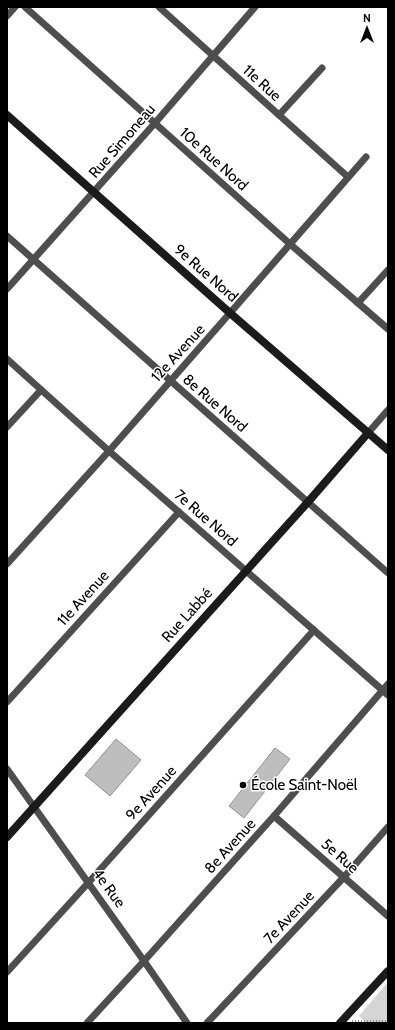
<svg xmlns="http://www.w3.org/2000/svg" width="395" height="1030" font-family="Cabin,sans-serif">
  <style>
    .green { fill: #d5d5d5 }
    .building { fill: #bebebe; stroke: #929292 }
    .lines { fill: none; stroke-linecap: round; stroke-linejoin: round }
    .path { stroke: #707070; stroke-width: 1.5; stroke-dasharray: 1 2; stroke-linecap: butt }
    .street { stroke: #4e4e4e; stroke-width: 7 }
    .secondary { stroke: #1b1b1b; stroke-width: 8 }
    .poi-dot { fill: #000; stroke: #fff; stroke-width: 1.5 }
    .labels { text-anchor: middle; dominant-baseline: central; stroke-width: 3; stroke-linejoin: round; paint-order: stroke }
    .street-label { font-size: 15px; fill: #000; stroke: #fff }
    .poi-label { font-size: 15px; fill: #000; stroke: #fff; text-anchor: start }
  </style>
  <rect width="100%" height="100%" fill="#fff"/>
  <polygon class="green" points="388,982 388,1023 366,1023 359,1016"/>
  <g class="building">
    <polygon points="116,739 141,760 110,796 85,775"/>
    <polygon points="275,748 290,759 244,818 229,806"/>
  </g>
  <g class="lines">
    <g class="path">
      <polyline points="388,1007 388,1011"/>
      <polyline points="352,1021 388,1021"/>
    </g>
    <g class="street">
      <polyline points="25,7 290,244 388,329"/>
      <polyline points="159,7 279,115 348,177"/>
      <polyline points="7,16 15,7"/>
      <polyline points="279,115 322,68"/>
      <polyline points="7,236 388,573"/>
      <polyline points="7,289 155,123 255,7"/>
      <polyline points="358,303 388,270"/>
      <polyline points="7,359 109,451 388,695"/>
      <polyline points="7,427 41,390"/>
      <polyline points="368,433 388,410"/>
      <polyline points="7,564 109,451 230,313 366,157"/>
      <polyline points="7,702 179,512"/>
      <polyline points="7,769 144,961 187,1023"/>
      <polyline points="274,816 388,916"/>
      <polyline points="7,972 89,882 314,630"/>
      <polyline points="87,1023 144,961 274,816 388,684"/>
      <polyline points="207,1023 344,877 388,827"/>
    </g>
    <g class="secondary">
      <polyline points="7,115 230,313 388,450"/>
      <polyline points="7,837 308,502 368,433"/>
      <polyline points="340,1023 388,971"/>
    </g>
  </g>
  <circle class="poi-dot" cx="243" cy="785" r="4"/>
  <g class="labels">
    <g class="street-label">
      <text transform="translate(262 83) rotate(42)">11e Rue</text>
      <text transform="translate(122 141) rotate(-49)">Rue Simoneau</text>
      <text transform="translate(214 159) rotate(42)">10e Rue Nord</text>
      <text transform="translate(206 273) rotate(41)">9e Rue Nord</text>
      <text transform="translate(178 353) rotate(-48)">12e Avenue</text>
      <text transform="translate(215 403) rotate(41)">8e Rue Nord</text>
      <text transform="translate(206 518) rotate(41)">7e Rue Nord</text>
      <text transform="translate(83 598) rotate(-48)">11e Avenue</text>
      <text transform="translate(187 615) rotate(-48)">Rue Labbé</text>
      <text transform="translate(151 793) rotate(-48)">9e Avenue</text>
      <text transform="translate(230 846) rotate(-48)">8e Avenue</text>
      <text transform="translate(340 856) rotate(41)">5e Rue</text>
      <text transform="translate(109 888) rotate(54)">4e Rue</text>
      <text transform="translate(289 917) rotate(-47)">7e Avenue</text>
    </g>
    <g class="poi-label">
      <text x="251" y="785">École Saint-Noël</text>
    </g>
  </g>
  <rect width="395" height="1030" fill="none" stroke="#000000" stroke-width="16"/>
  <g transform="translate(367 28)" stroke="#ffffff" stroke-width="3" paint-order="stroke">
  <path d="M0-3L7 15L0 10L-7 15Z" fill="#000000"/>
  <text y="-6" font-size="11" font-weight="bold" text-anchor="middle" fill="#000000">N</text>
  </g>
</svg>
